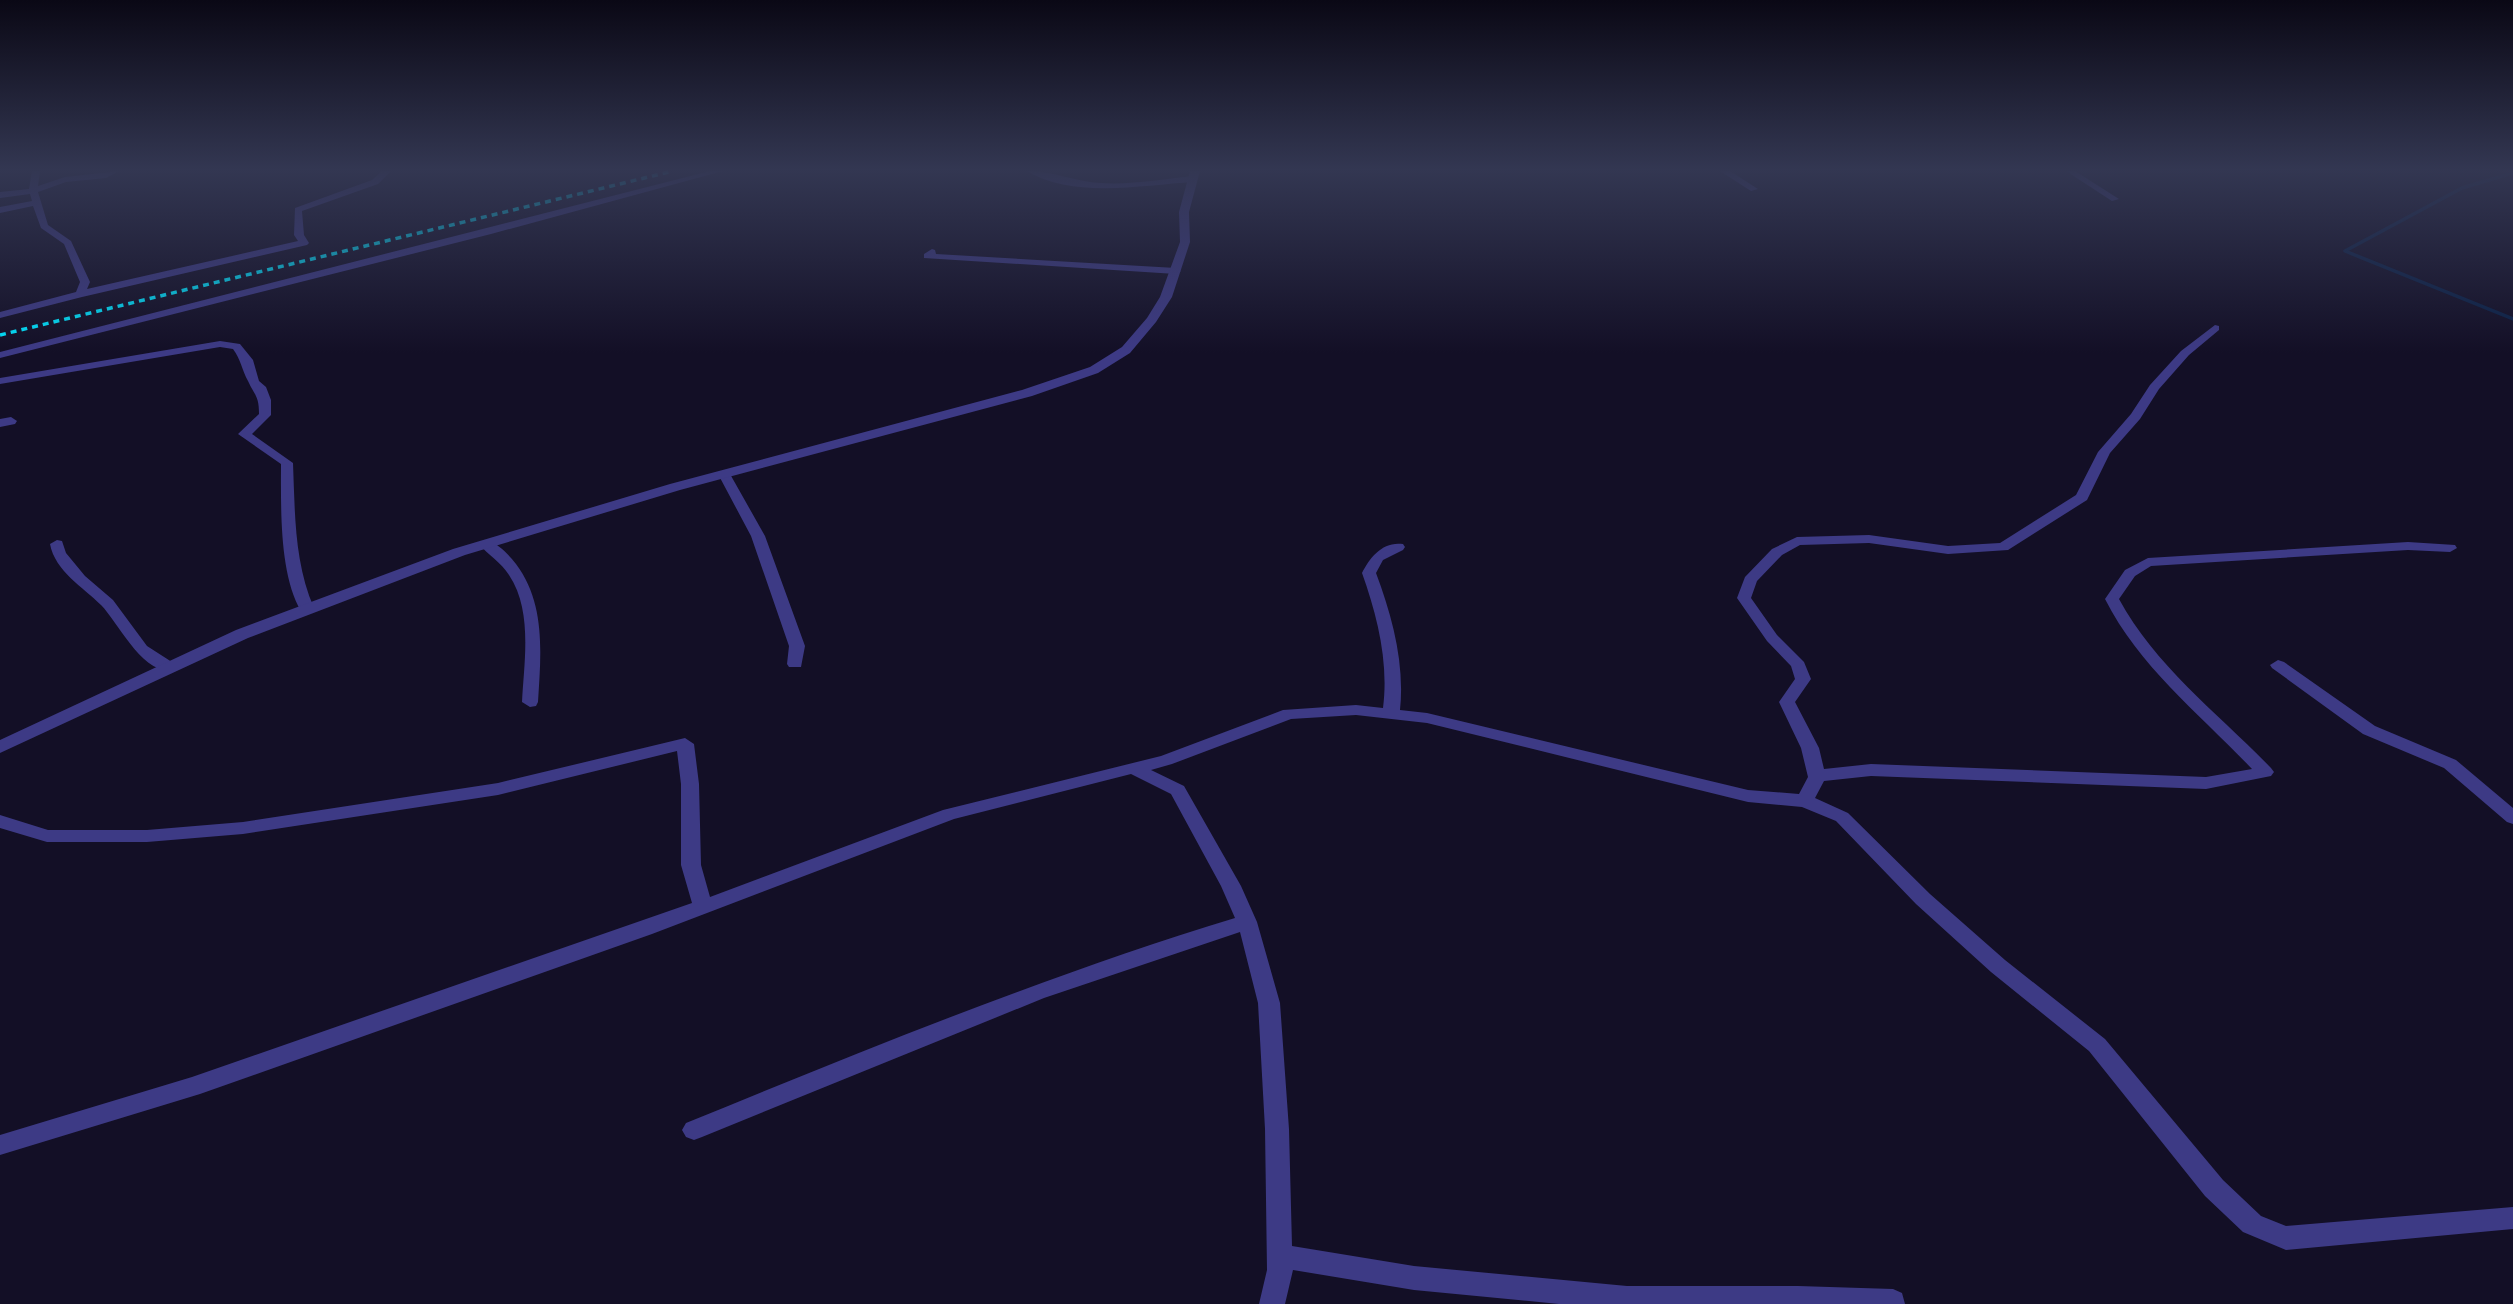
<svg xmlns="http://www.w3.org/2000/svg" width="2513" height="1304" font-family="Inter,sans-serif">
  <style>
    .lines { fill: none; stroke-linecap: round; stroke-linejoin: round }
    .stream { stroke: #0c2248; stroke-width: 3.5 }
    .minor { fill: #3d3a85; fill-rule: evenodd }
    .tertiary { fill: #3d3a85; fill-rule: evenodd }
    .rail { stroke: #00e5ff; stroke-width: 3.5; stroke-dasharray: 6 5; stroke-linecap: butt }
  </style>
  <rect width="100%" height="100%" fill="#130f26"/>
  <g class="lines">
    <polyline class="stream" points="2513,173 2462,188 2345,251 2513,319"/>
    <g class="minor">
      <polygon points="32,171 40,171 38,186 65,177 119,171 106,178 66,182 38,192 48,225 71,241 90,282 87,289 298,241 294,235 295,208 372,180 382,171 391,171 378,184 302,211 304,235 309,243 307,245 82,297 0,318 0,312 76,292 80,282 64,244 41,228 33,206 0,213 0,207 32,201 30,194 0,198 0,192 29,189"/>
      <polygon points="710,171 723,171 491,234 0,358 0,352"/>
      <path d="M1027,171C1050,170 1076,182 1101,183C1131,185 1163,179 1193,176L1197,179L1193,182C1143,185 1072,199 1027,171Z"/>
      <polygon points="1720,171 1730,171 1758,189 1751,191"/>
      <polygon points="2066,171 2075,171 2119,199 2112,201"/>
      <polygon points="932,249 935,250 936,254 1176,268 1181,271 1176,274 924,258 924,254"/>
      <path d="M2215,325L2219,326V330L2189,355L2159,389L2140,419L2110,453L2087,500L2008,550L1948,554L1869,543L1800,545L1782,555L1757,581L1751,598L1777,635L1804,662L1811,679L1795,702L1819,748L1824,769L1871,764L2206,777L2252,769C2200,714 2140,668 2105,599L2125,570L2148,558L2408,542L2455,545L2457,548L2450,552L2408,550L2151,566L2135,576L2119,599C2156,667 2218,713 2271,768L2274,772L2271,776L2206,789L1871,776L1824,781L1815,798L1848,813L1930,894L2005,960L2105,1039L2223,1180L2261,1216L2286,1226L2513,1207V1229L2286,1250L2243,1232L2205,1196L2089,1051L1991,972L1916,904L1836,821L1802,807L1748,802L1427,723L1356,715L1291,719L1172,764L1151,770L1184,786L1241,886L1257,922L1280,1003L1289,1129L1292,1246L1414,1266L1627,1286H1798L1893,1289L1902,1293L1905,1304H1559L1414,1290L1293,1270L1285,1304H1259L1267,1270L1265,1129L1258,1003L1240,932L1044,998L702,1137L694,1140L686,1137L682,1130L686,1123C867,1049 1048,975 1235,918L1221,886L1171,794L1131,774L954,819L652,934L200,1094L0,1155V1135L192,1077L692,903L681,865V784L677,751L498,795L243,834L147,842H47L0,828V815L48,830H147L243,822L498,783L685,738L694,744L699,784L701,865L710,897L943,810L1161,756L1283,710L1356,705L1383,708C1389,662 1377,615 1362,573C1370,557 1383,541 1403,544L1405,547L1403,550L1383,560L1376,573C1392,616 1405,663 1400,710L1427,713L1748,790L1799,794L1808,777L1801,748L1779,702L1795,679L1791,666L1767,641L1737,598L1745,577L1772,549L1797,537L1869,535L1948,546L2000,543L2076,495L2098,452L2131,414L2150,385L2181,351Z"/>
      <path d="M220,341L240,344L253,360L259,381L266,387L271,400V415L252,434L293,463C295,512 294,562 314,608L311,611H301C279,574 281,507 281,464L238,434L259,414C259,396 255,396 248,381C242,370 241,360 233,349L220,347L0,384V378Z"/>
      <polygon points="11,417 17,421 15,424 0,427 0,419"/>
      <polygon points="724,470 730,474 765,536 805,646 801,667 789,667 787,664 789,646 751,536 718,474"/>
      <path d="M57,540L62,541L66,553L85,576L113,600L147,646L175,664L177,667L175,670C144,678 118,622 101,605C83,587 55,571 50,544Z"/>
      <path d="M486,540C498,543 508,554 516,564C546,604 541,654 538,702L536,706L530,707L522,702C524,662 533,611 509,575C501,562 488,555 479,544Z"/>
      <polygon points="2278,660 2284,662 2375,726 2456,760 2513,808 2513,824 2507,822 2444,768 2363,734 2272,668 2270,665"/>
    </g>
    <polygon class="tertiary" points="1190,171 1200,171 1189,212 1190,242 1172,297 1156,322 1130,353 1098,373 1032,396 680,490 465,555 248,638 0,753 0,740 236,630 453,549 670,484 1022,390 1090,367 1122,347 1147,318 1160,297 1180,242 1179,212"/>
    <polyline class="rail" points="0,335 673,171"/>
  </g>
  <linearGradient id="sky" x2="0" y2="1"><stop stop-color="#0a0815"/><stop offset="0.48" stop-color="#333752"/><stop offset="1" stop-color="#333752" stop-opacity="0"/></linearGradient>
  <rect width="2513" height="353" fill="url(#sky)"/>
</svg>
